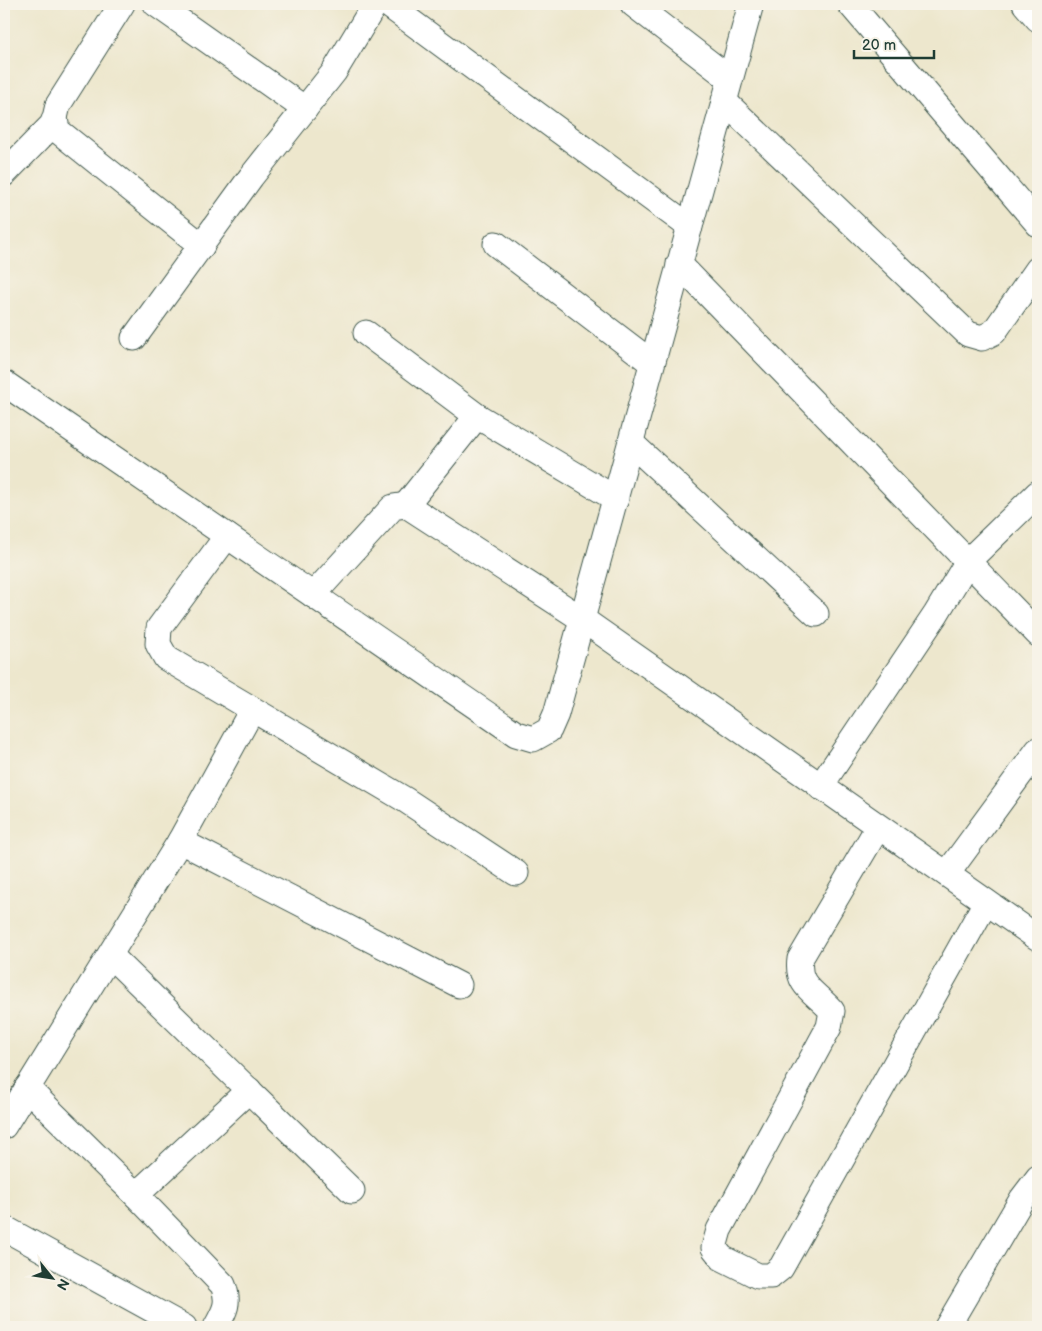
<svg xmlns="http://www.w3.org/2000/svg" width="1042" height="1331" font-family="'Balsamiq Sans',sans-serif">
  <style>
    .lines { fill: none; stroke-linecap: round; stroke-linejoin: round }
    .street-casing { stroke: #3e564b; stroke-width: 27 }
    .street { stroke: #fff; stroke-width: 25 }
  </style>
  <rect width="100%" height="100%" fill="#f7f3e8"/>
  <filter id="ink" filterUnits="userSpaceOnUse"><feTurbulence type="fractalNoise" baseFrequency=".02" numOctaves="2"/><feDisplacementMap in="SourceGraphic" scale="10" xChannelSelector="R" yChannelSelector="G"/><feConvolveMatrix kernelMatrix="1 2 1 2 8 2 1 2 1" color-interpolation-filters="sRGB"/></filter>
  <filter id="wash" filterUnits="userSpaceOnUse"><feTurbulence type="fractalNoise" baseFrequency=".0096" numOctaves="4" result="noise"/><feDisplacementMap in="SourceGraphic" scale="20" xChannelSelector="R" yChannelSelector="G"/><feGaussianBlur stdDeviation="1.12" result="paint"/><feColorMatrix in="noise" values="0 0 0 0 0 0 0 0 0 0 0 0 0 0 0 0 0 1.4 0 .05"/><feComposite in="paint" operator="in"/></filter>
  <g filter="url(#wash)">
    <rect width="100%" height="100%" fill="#ede7cd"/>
  </g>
  <g filter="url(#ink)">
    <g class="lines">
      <g class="street-casing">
        <g id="street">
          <polyline points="122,4 58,105 55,118 57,130 202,246"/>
          <polyline points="156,4 305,109"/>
          <polyline points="387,4 690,227"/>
          <polyline points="633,4 730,79"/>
          <polyline points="850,4 1038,224"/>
          <polyline points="1025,4 1038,19"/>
          <polyline points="724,101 968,334 982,338 994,332 1038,269"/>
          <polyline points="4,174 52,125 55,118"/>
          <polyline points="496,244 652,363"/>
          <polyline points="679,264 1038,634"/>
          <polyline points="366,333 477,416 616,499"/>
          <polyline points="134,338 251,177 334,72 375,4"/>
          <polyline points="4,383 516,734 533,739 549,730 556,714 751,4"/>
          <polyline points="631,443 816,614"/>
          <polyline points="406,505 477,416"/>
          <polyline points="227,536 159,628 158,644 166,658 404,799 516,873"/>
          <polyline points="313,595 393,507 406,505 582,619 1038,938"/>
          <polyline points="820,787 936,614 968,561 1038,493"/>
          <path d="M878,827L800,959C796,987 816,992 832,1011L829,1027L719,1230L714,1248L722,1258L758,1276H771L781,1268L986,902"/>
          <polyline points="180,841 459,985"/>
          <polyline points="947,874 1038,750"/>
          <polyline points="111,956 352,1191"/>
          <path d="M27,1088L136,1195L223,1285C230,1302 225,1311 216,1327"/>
          <polyline points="4,1126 180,841 252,710"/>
          <polyline points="136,1195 249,1090"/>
          <polyline points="4,1228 184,1327"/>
          <polyline points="947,1327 1022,1199 1038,1178"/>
        </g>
      </g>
      <use href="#street" class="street"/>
    </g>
  </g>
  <rect width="1042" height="1331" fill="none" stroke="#f7f3e8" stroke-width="20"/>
  <g transform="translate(52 1278) rotate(120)" stroke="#f7f3e8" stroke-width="4" paint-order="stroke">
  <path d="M0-4L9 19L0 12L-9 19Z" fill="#1f3d34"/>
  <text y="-8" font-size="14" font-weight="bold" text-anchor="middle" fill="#1f3d34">N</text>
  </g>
  <path d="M854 50v8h80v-8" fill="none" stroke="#1f3d34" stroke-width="2.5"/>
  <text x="862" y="50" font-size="15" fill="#1f3d34" stroke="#f7f3e8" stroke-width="4" paint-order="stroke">20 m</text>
</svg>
